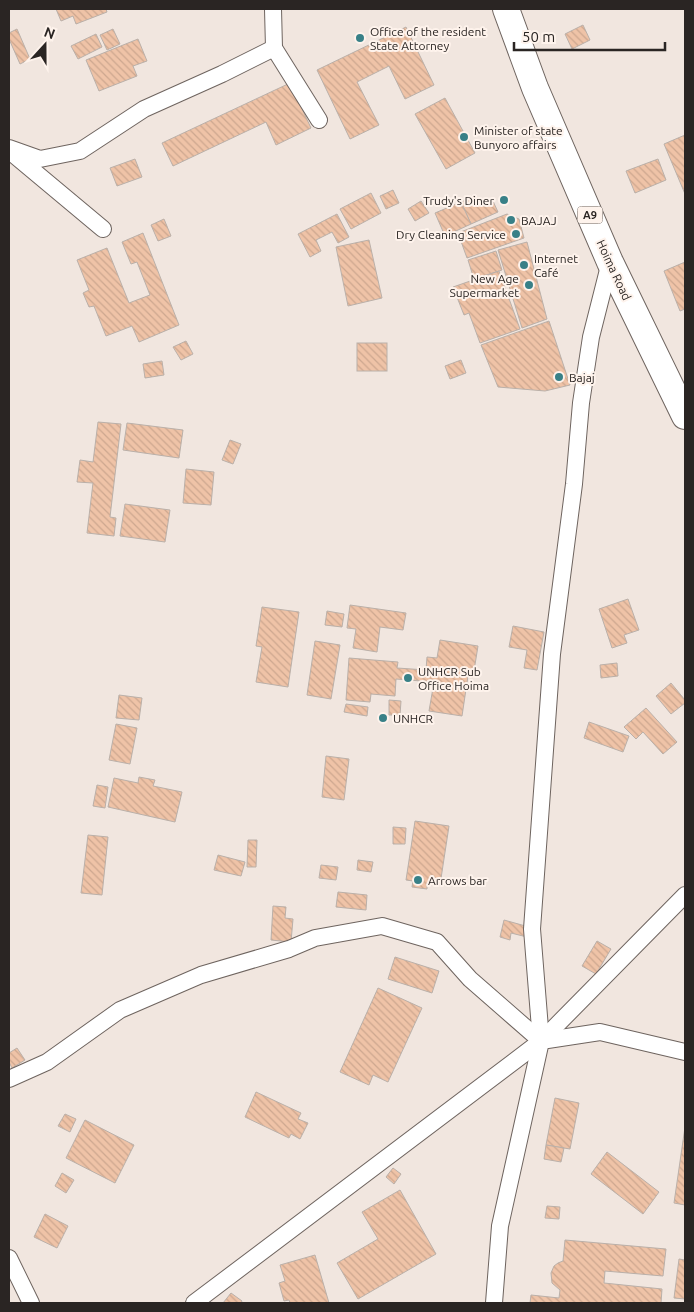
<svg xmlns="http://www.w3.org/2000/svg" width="694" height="1312" font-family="Ubuntu,sans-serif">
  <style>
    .building { fill: url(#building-back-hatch); stroke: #bab0a9 }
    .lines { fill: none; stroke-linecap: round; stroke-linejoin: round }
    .street-casing { stroke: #6e645f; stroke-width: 18 }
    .primary-casing { stroke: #6e645f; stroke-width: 28 }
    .street { stroke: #fff; stroke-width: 16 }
    .primary { stroke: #fff; stroke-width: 26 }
    .poi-dot { fill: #388087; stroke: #fef3ec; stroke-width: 2 }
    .labels { text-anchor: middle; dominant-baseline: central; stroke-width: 4; stroke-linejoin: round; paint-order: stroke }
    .shield { fill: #fef3ec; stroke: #6a635f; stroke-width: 1 }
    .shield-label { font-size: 11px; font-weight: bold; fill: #2a2523 }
    .poi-label { font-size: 12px; fill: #2a2523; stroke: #fef3ec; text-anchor: start }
    .street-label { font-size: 12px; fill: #2a2523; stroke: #fef3ec }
  </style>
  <defs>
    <pattern id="building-back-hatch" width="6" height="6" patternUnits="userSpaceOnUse" patternTransform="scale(1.25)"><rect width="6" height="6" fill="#efc3a7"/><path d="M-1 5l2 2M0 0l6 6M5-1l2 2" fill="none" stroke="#cda78f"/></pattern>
  </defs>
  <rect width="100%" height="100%" fill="#f1e6df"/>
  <g class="building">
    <polygon points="56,9 106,9 107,12 76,24 73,16 61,21"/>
    <polygon points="583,25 590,40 572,49 565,34"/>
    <polygon points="406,27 434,85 405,99 389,66 357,82 379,125 350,139 317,70"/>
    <polygon points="17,29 30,59 20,64 9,39 9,33"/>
    <polygon points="113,29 120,44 107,50 100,35"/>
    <polygon points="96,34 102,47 78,59 71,46"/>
    <polygon points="138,39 147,61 133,66 137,76 99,91 86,60"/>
    <polygon points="290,83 311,128 276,145 266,122 173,166 162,143"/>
    <polygon points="445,98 475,153 446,169 415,114"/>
    <polygon points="685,135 685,194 664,144"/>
    <polygon points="135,159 142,177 117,186 110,168"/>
    <polygon points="658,159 666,180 635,193 626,171"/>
    <polygon points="393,190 399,203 386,209 380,196"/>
    <polygon points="371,193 381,213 351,229 340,209"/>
    <polygon points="474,196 478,205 492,199 498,212 471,224 461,202"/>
    <polygon points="421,201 429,213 415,221 408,209"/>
    <polygon points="461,202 471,224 445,236 435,213"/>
    <polygon points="337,214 349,237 338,243 332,232 316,240 321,251 310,257 298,234"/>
    <polygon points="507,214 519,219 524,238 467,258 458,233"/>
    <polygon points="164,219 171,236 158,241 151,225"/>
    <polygon points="143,233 179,325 139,342 132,326 106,336 94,306 89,307 83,293 89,290 77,260 107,248 129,303 150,295 137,262 131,264 122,242"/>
    <polygon points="369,240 382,298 348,306 336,247"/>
    <polygon points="527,242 547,319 522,328 498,250"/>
    <polygon points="496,251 502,270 474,279 468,260"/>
    <polygon points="685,262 685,309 680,311 664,271"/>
    <polygon points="499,271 520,329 480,343 469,313 464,315 453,287"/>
    <polygon points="549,321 570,385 545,391 498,387 481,345"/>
    <polygon points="186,341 193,354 181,360 173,347"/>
    <rect x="357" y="343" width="30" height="28"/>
    <polygon points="461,360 466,373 450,379 445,366"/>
    <polygon points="162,361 164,375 145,378 143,364"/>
    <polygon points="98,422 121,424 110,517 116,518 114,536 87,533 93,483 77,482 80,460 93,462"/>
    <polygon points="127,423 183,430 179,458 123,450"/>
    <polygon points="230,440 241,444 233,464 222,460"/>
    <polygon points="186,469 214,472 211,505 183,503"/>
    <polygon points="125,504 170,510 165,542 120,536"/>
    <polygon points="628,599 639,630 624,635 627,643 612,648 599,609"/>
    <polygon points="350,605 406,613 403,630 380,627 377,652 353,648 356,629 347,628"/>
    <polygon points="262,607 299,612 288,687 256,682 262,647 256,646"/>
    <polygon points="327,611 344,614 342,627 325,625"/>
    <polygon points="513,626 544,632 537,670 524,668 527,650 509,647"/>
    <polygon points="440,640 478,646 473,677 468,676 462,716 429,711 434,682 396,679 395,696 371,694 370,702 346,700 349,658 398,662 397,668 426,670 427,657 437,658"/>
    <polygon points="315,641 340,645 331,699 307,695"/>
    <polygon points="617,663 618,676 601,678 600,665"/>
    <polygon points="671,683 685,700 685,703 671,714 656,696"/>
    <polygon points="119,695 142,698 139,720 116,718"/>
    <polygon points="389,700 401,701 400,715 389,715"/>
    <polygon points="346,704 368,707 367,716 344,712"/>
    <polygon points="646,708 677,742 663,754 643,732 636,739 624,727"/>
    <polygon points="589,722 629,736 623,752 584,738"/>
    <polygon points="116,724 137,728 130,764 109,760"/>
    <polygon points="326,756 349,759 344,800 322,797"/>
    <polygon points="139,777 155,780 153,786 182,792 175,822 108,807 114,778 138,783"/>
    <polygon points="97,785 108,787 105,808 93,806"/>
    <polygon points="415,821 449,826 440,885 427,883 427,889 412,887 413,881 406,880"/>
    <polygon points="393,827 406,828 405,844 393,844"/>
    <polygon points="88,835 108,837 102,895 81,893"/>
    <polygon points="248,840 257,840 256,867 247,867"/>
    <polygon points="218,855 245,862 241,876 214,870"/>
    <polygon points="358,860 373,862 371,872 357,870"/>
    <polygon points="321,865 338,867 336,880 319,878"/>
    <polygon points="338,892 367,895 366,910 336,907"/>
    <polygon points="273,906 286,907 285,918 293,919 291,942 271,940"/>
    <polygon points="504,920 529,927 527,937 511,933 510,940 500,937"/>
    <polygon points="597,941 611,949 596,974 582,966"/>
    <polygon points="395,957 439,971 432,993 388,979"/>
    <polygon points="378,988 422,1008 388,1082 373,1075 369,1085 340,1072"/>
    <polygon points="17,1048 25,1060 12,1068 9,1062 9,1053"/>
    <polygon points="256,1092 301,1113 298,1119 308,1123 300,1139 291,1134 289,1138 245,1117"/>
    <polygon points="555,1098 579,1103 570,1149 546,1145"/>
    <polygon points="65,1114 76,1119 70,1132 58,1126"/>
    <polygon points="85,1120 134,1145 115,1183 66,1158"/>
    <polygon points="685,1127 685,1205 674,1203"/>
    <polygon points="546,1145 564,1148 561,1162 544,1159"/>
    <polygon points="607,1152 659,1192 643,1214 591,1174"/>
    <polygon points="393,1168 401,1174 394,1184 386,1177"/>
    <polygon points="62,1173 74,1180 66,1193 55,1186"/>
    <polygon points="400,1190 436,1254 358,1299 337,1263 378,1239 362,1212"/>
    <polygon points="547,1206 560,1207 559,1219 545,1218"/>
    <polygon points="45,1214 68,1226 57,1248 34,1237"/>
    <polygon points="565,1240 666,1249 663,1276 605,1271 604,1283 662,1289 661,1303 530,1303 531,1295 559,1298 560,1290 552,1283 551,1273 554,1266 558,1263 563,1261"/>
    <polygon points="315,1255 329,1303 290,1303 289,1300 284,1301 279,1283 285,1281 280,1265"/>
    <polygon points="679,1259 685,1260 685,1299 674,1298"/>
    <polygon points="231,1293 242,1301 241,1303 223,1303"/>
  </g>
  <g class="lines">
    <g class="street-casing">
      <g id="street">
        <polyline points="273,9 274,48 319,120"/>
        <polyline points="9,148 40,159 80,151 144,109 222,74 274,48"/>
        <polyline points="12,153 103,229"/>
        <polyline points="9,1079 47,1062 120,1010 201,975 289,949 315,938 382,926 437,942 470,979 541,1041 600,1032 685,1052"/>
        <polyline points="9,1258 31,1303"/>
        <polyline points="194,1303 541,1041 685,895"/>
        <polyline points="494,1303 500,1226 541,1041 532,929 552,654 574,484 581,403 591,337 610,262"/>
      </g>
    </g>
    <g class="primary-casing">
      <polyline id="primary" points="506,9 535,88 610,262 685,416"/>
    </g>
    <use href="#street" class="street"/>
    <use href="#primary" class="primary"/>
  </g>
  <g class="poi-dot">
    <circle cx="360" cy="38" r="5"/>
    <circle cx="464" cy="137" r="5"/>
    <circle cx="504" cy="200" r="5"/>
    <circle cx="511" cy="220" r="5"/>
    <circle cx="516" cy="234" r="5"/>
    <circle cx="524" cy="265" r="5"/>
    <circle cx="529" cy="285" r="5"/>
    <circle cx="559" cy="377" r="5"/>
    <circle cx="408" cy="678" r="5"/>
    <circle cx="383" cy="718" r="5"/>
    <circle cx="418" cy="880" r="5"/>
  </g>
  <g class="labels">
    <rect class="shield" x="577.5" y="206.5" width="25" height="17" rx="4"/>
    <g class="shield-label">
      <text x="590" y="215">A9</text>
    </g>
    <g class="poi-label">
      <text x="370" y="31">Office of the resident<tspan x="370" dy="14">State Attorney</tspan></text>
      <text x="474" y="130">Minister of state<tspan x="474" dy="14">Bunyoro affairs</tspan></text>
      <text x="494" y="200" text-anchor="end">Trudy's Diner</text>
      <text x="521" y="220">BAJAJ</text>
      <text x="506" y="234" text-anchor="end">Dry Cleaning Service</text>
      <text x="534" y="258">Internet<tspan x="534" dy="14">Café</tspan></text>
      <text x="519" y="278" text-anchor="end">New Age<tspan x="519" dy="14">Supermarket</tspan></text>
      <text x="569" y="377">Bajaj</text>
      <text x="418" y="671">UNHCR Sub<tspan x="418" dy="14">Office Hoima</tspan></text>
      <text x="393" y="718">UNHCR</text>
      <text x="428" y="880">Arrows bar</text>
    </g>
    <g class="street-label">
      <text transform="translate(614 270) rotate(65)">Hoima Road</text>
    </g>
  </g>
  <rect width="694" height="1312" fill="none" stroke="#2a2523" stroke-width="20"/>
  <g transform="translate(45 45) rotate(21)" stroke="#fef3ec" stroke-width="4" paint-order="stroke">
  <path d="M0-4L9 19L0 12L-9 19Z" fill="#2a2523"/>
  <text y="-8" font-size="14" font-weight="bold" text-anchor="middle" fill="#2a2523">N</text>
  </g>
  <path d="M514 42v8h151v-8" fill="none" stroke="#2a2523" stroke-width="2.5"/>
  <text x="522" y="42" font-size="15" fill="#2a2523" stroke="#fef3ec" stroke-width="4" paint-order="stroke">50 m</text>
</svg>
